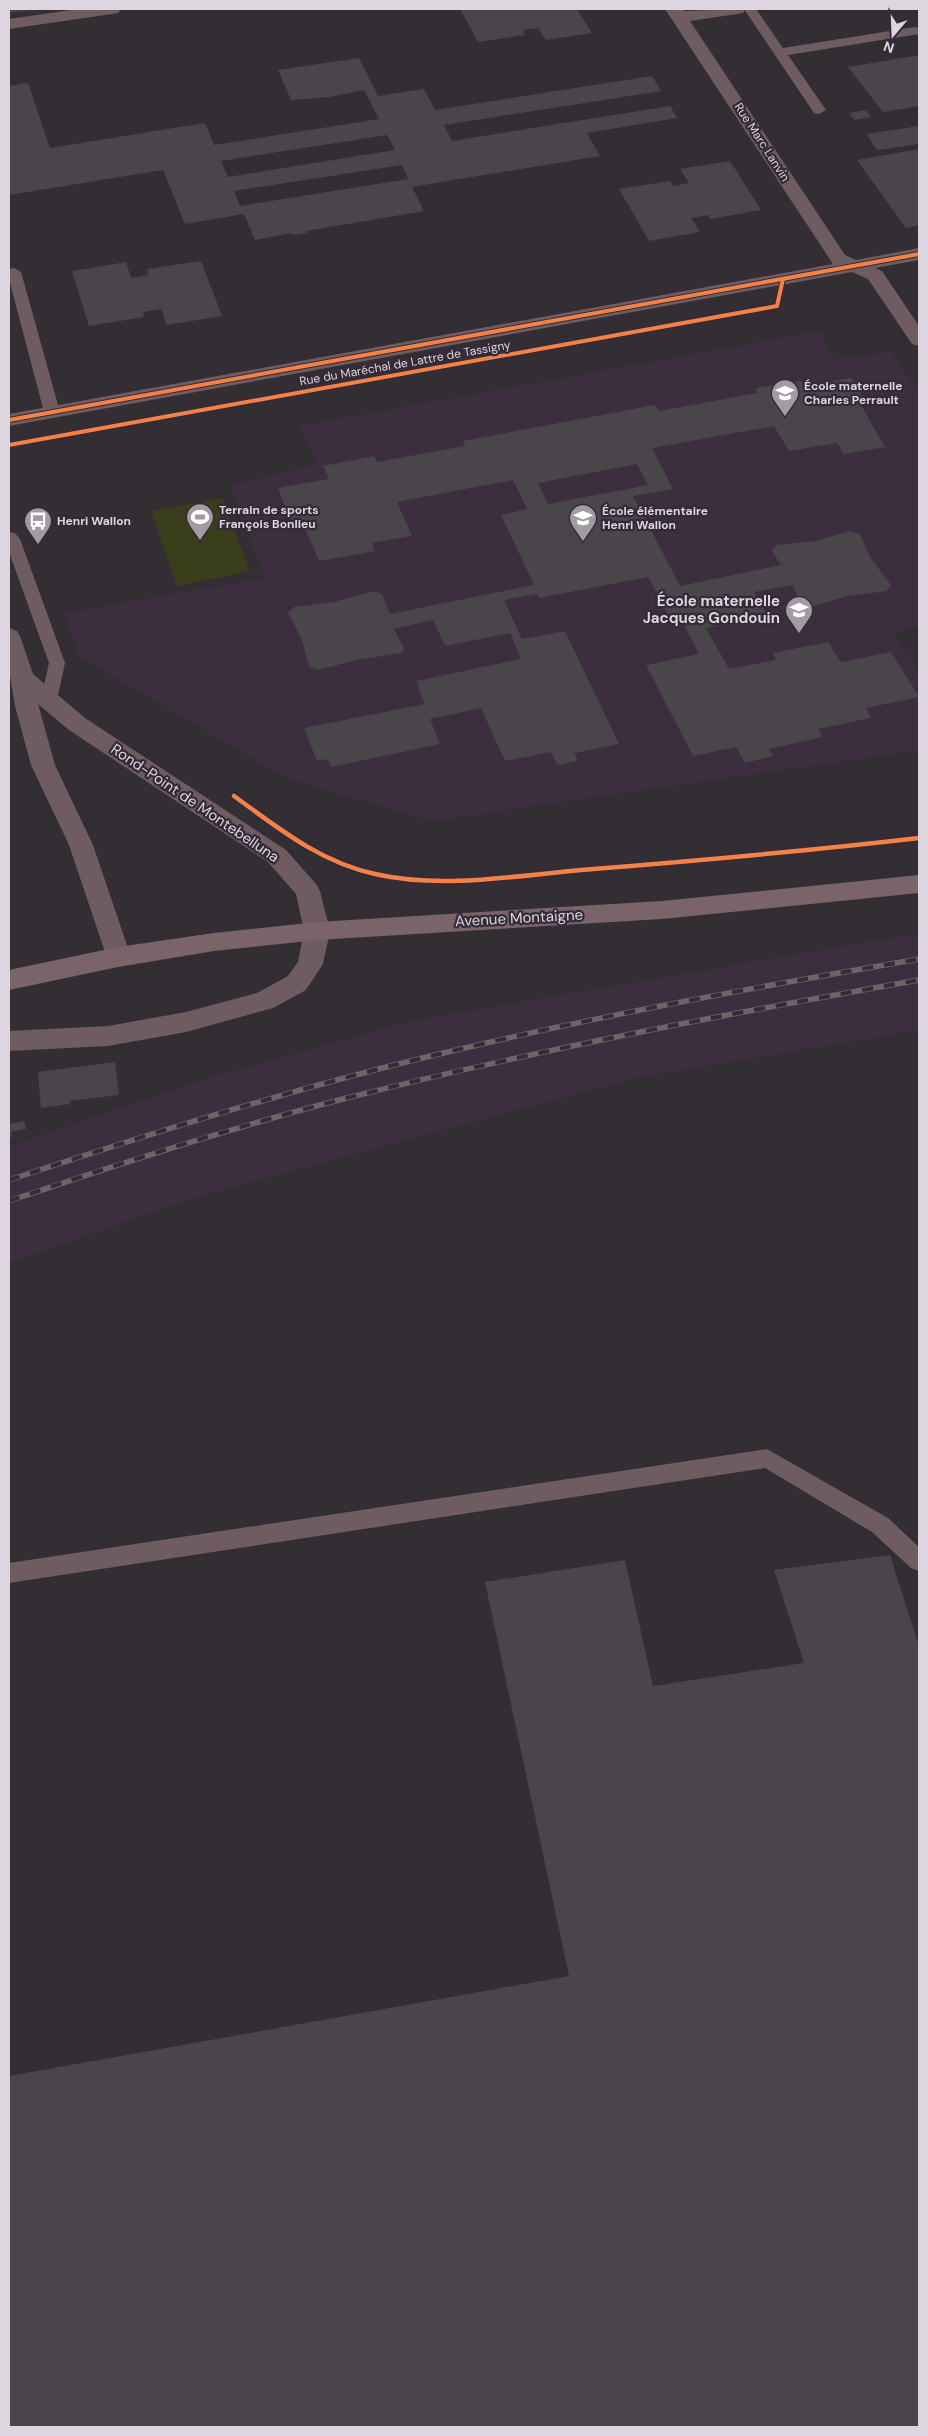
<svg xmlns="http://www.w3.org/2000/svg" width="928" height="2436" font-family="'DM Sans',sans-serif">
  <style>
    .built { fill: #3c2e3f }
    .green { fill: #3a3e1a }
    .building { fill: #49454b; fill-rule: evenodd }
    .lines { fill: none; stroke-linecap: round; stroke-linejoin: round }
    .service { fill: #6f5c60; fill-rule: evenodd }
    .minor { fill: #6f5c60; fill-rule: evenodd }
    .primary { fill: #7a646a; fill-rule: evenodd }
    .rail-casing { stroke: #6e6367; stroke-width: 5.5 }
    .rail { stroke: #352a38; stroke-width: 4; stroke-dasharray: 11; stroke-linecap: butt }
    .cycleway-far1-casing { stroke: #352a38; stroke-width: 6 }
    .cycleway-casing { stroke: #352a38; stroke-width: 8 }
    .cycleway-far1 { stroke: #f48246; stroke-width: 4 }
    .cycleway { stroke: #f48246; stroke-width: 4.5 }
    .labels { text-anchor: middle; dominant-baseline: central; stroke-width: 4.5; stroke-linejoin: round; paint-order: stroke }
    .far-street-label { font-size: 12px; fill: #ddd6e0; stroke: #352a38 }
    .far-poi-label { font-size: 12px; font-weight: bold; fill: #ddd6e0; stroke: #352a38; text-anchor: start }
    .poi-label { font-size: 15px; font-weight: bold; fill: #ddd6e0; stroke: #352a38; text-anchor: end }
    .street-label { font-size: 15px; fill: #ddd6e0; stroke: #352a38 }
  </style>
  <rect width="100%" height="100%" fill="#332e34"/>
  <g class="built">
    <polygon points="820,331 835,359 891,352 919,394 919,626 893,633 919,672 919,750 431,821 286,778 77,655 66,613 265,578 230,486 319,464 299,426"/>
    <polygon points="919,933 919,1030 639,1077 190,1199 9,1263 9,1146 219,1075 412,1021"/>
  </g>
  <polygon class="green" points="222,498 250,571 177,586 151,511"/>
  <g class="building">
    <polygon points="9,9 31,9 31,10 9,13"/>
    <polygon points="460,9 577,9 592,33 546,40 538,28 523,30 525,35 478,42"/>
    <polygon points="919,55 919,106 883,112 848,67"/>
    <path d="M359,58L378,96L424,89L435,110L652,76L661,91L444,125L452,141L670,106L677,118L587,133L600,156L412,187L424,211L306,231L307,233L293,235L292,233L255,240L244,214L185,224L163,170L9,195V86L28,83L50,148L205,123L214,145L379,119L364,90L329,97L291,100L278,70ZM387,135L395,150L228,177L221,161ZM402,165L408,179L240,206L234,191Z"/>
    <polygon points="866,110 871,117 854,120 849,113"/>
    <polygon points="919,126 919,144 877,150 866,134"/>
    <polygon points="919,149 919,225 906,228 857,160"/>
    <polygon points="730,161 761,210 711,219 708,215 691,218 700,232 649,241 619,189 670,181 673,186 689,183 680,169"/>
    <polygon points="201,261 222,316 167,325 161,309 143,312 144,317 89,326 72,271 126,262 131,278 148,275 147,269"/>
    <path d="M851,378L867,404L861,405L885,447L844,454L837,443L789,451L774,426L652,448L673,489L633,496L680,586L781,565L772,551L777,545L815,541L850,531L860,534L870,557L891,585L887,591L848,596L810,607L800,603L793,585L754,592L767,615L706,628L729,669L776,660L773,653L828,642L841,662L891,652L919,697L866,708L871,718L818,729L822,737L769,749L773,756L745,763L736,747L693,756L646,665L699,654L678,613L668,615L648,577L539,598L537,594L504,600L522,639L565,631L619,744L574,753L578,761L557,765L551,752L505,761L481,708L430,719L440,744L331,767L327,759L317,761L304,728L425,704L416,681L521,659L510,633L445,646L433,620L394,629L404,648L401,653L357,660L318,670L309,667L302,639L288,613L294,607L334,602L375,591L382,594L390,614L534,585L501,515L527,509L513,480L397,502L412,536L372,543L375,551L319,561L305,528L294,530L278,488L329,479L323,466L374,456L377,462L465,446L463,441L655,405L659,411L758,393L756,388L801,381L804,386ZM637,464L648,485L548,504L538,483Z"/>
    <polygon points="115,1062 119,1095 70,1101 70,1104 41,1108 38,1072"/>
    <polygon points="24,1121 26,1129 11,1132 12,1137 9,1138 9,1124"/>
    <polygon points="890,1555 919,1646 919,2427 9,2427 9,2076 569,1976 485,1582 625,1560 653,1686 804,1663 774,1570"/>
  </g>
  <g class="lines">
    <g class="service">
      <polygon points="744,9 756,9 783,48 915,27 919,28 919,34 788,55 826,110 819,114 814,113"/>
      <polygon points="14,268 21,272 60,412 57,415 47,415 44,412 9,279 9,269"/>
      <polygon points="9,532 15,533 20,539 65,663 57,700 55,704 49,706 43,704 41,700 49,663 9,552"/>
      <polygon points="767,1449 888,1518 919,1547 919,1571 911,1568 872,1532 765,1468 9,1583 9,1563"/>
    </g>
    <g class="minor">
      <polygon points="78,9 121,9 118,13 112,14 9,29 9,19"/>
      <polygon points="665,9 683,9 684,11 746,9 743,13 737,14 690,21 845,255 856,260 919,248 919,260 875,268 882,271 919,326 919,346 912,344 868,279 852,272 9,426 9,414 833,264"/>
      <polygon points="9,628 17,631 20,636 33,674 85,718 286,850 317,885 320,891 330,931 323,964 306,990 273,1008 186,1032 108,1046 9,1051 9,1031 108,1026 186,1012 257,993 288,976 298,962 304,931 296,894 268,862 69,730 38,704 55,765 93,845 131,957 127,964 118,967 109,964 69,845 31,765 15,706 9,670"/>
    </g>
    <polygon class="primary" points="919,875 919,893 662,919 317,940 214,951 118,967 9,990 9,970 118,947 214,933 317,922 662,901"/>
    <g class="rail-casing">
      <g id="rail">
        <path d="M9,1180C155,1132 302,1086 452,1051C607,1014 763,986 919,959"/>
        <path d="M9,1201C121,1163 233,1127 347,1098C536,1050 727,1014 919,980"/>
      </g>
    </g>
    <use href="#rail" class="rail"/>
    <g class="cycleway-far1-casing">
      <g id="cycleway-far1">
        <polyline points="9,420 919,254"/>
        <polyline points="9,445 777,306 783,279"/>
      </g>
    </g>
    <g class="cycleway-casing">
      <path id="cycleway" d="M234,796C278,828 320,862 375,874C441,889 514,876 581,870C694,861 807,851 919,838"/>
    </g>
    <use href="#cycleway-far1" class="cycleway-far1"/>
    <use href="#cycleway" class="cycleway"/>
  </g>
  <defs>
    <g id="school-pin" transform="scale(1.4375)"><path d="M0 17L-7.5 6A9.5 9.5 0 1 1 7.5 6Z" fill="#a29ba4" stroke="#352a38"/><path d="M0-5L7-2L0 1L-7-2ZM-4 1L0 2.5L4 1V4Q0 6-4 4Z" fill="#fff"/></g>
    <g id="stadium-pin" transform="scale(1.4375)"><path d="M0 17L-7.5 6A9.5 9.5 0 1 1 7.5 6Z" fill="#a29ba4" stroke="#352a38"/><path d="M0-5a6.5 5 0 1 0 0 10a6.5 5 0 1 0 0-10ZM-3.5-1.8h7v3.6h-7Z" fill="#fff"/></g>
    <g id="bus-pin" transform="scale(1.4375)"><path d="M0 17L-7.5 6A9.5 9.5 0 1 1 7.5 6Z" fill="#a29ba4" stroke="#352a38"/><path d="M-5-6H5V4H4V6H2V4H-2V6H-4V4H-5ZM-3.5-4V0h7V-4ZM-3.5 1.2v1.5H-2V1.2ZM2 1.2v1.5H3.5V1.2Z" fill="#fff"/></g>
  </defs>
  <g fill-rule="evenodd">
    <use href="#school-pin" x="785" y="393"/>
    <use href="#stadium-pin" x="200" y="517"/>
    <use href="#school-pin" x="583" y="518"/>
    <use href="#bus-pin" x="38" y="521"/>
    <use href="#school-pin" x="799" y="610"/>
  </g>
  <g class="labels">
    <g class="far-street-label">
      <text transform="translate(762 142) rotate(57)">Rue Marc Lanvin</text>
      <text transform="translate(405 363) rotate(-10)">Rue du Maréchal de Lattre de Tassigny</text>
    </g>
    <g class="far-poi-label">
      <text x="804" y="386">École maternelle<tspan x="804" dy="14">Charles Perrault</tspan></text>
      <text x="219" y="510">Terrain de sports<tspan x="219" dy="14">François Bonlieu</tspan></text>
      <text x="602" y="511">École élémentaire<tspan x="602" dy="14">Henri Wallon</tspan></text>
      <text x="57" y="521">Henri Wallon</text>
    </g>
    <g class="poi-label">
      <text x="780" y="601">École maternelle<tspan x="780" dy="17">Jacques Gondouin</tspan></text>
    </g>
    <g class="street-label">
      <text transform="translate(195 803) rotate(34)">Rond-Point de Montebelluna</text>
      <text transform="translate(519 918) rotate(-3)">Avenue Montaigne</text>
    </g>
  </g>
  <rect width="928" height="2436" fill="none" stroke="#ddd6e0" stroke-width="20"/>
  <g transform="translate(893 35) rotate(199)" stroke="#352a38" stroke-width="4" paint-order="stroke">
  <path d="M0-4L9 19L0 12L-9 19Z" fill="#ddd6e0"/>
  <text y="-8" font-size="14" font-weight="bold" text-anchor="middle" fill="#ddd6e0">N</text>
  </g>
</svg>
